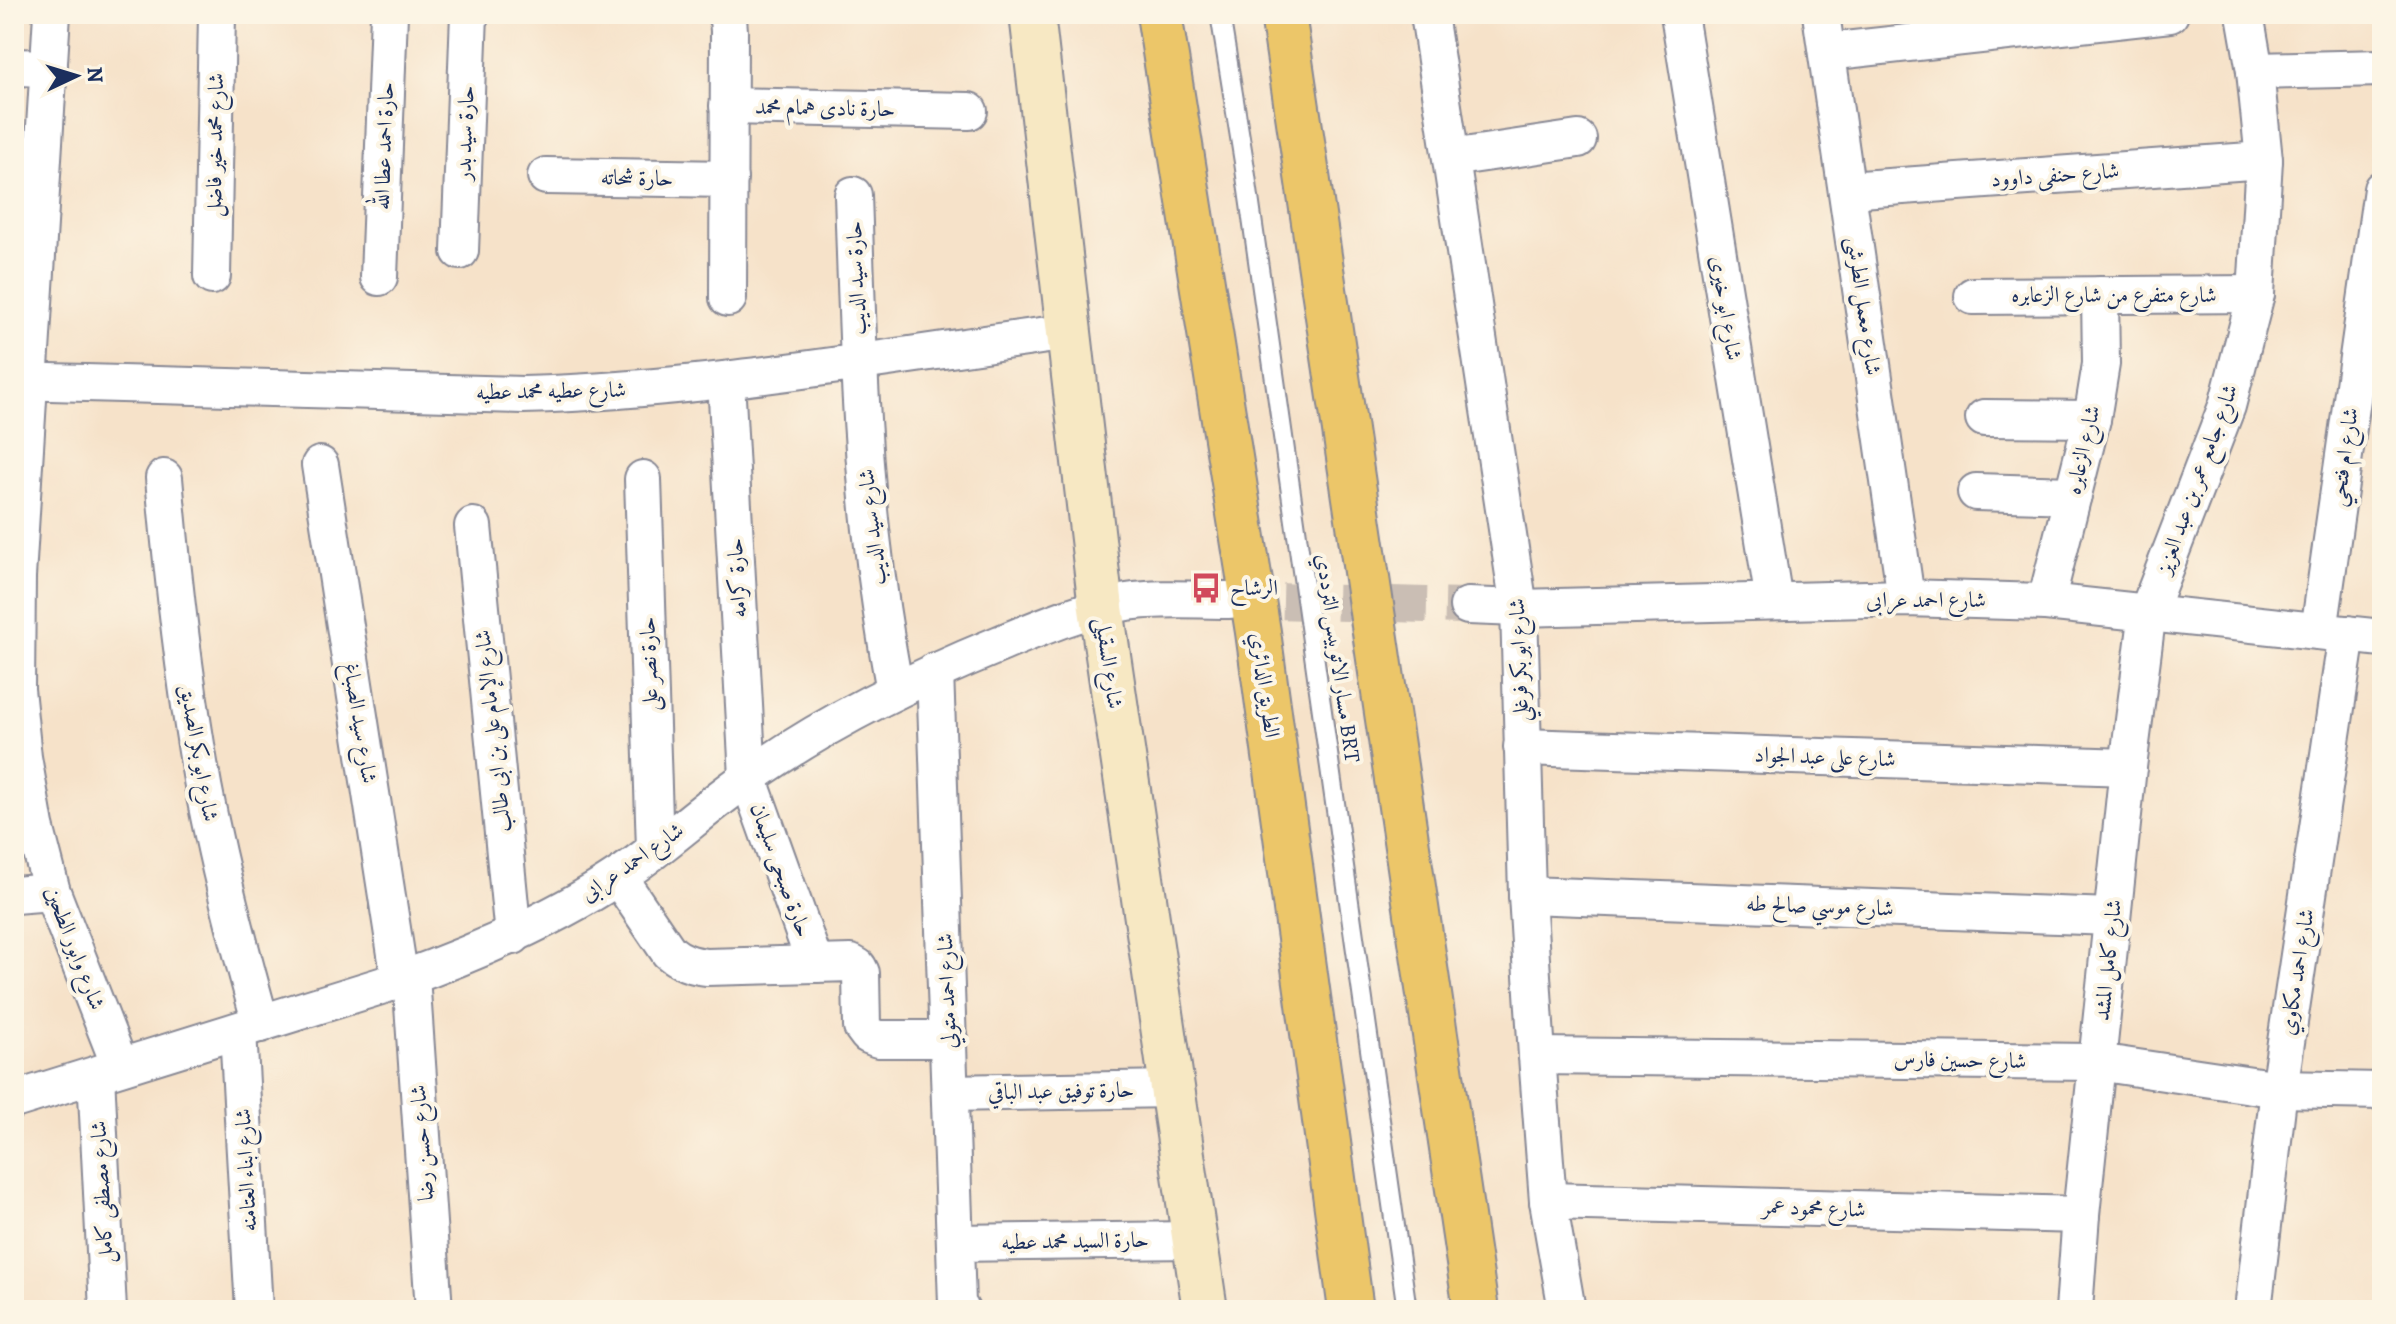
<svg xmlns="http://www.w3.org/2000/svg" width="2396" height="1324" font-family="Alegreya,Amiri,serif">
  <style>
    .lines { fill: none; stroke-linecap: round; stroke-linejoin: round }
    .street-tunnel { stroke: #cabeb4; stroke-width: 36; stroke-dasharray: 36 18; stroke-linecap: butt }
    .lane-casing { stroke: #888894; stroke-width: 22 }
    .street-casing { stroke: #888894; stroke-width: 40 }
    .secondary-casing { stroke: #888894; stroke-width: 48 }
    .highway-casing { stroke: #888894; stroke-width: 48 }
    .lane { stroke: #fff; stroke-width: 18 }
    .street { stroke: #fff; stroke-width: 36 }
    .secondary { stroke: #f7e8c3; stroke-width: 44 }
    .highway { stroke: #ecc669; stroke-width: 44 }
    .labels { text-anchor: middle; dominant-baseline: central; stroke-width: 8; stroke-linejoin: round; paint-order: stroke }
    .street-label { font-size: 22px; fill: #1b2f5e; stroke: #fcf5e5 }
    .poi-label { font-size: 22px; fill: #1b2f5e; stroke: #fcf5e5; text-anchor: start }
  </style>
  <rect width="100%" height="100%" fill="#fcf5e5"/>
  <filter id="ink" filterUnits="userSpaceOnUse"><feTurbulence type="fractalNoise" baseFrequency=".0125" numOctaves="2"/><feDisplacementMap in="SourceGraphic" scale="16" xChannelSelector="R" yChannelSelector="G"/><feConvolveMatrix kernelMatrix="1 2 1 2 8 2 1 2 1" color-interpolation-filters="sRGB"/></filter>
  <filter id="wash" filterUnits="userSpaceOnUse"><feTurbulence type="fractalNoise" baseFrequency=".006" numOctaves="4" result="noise"/><feDisplacementMap in="SourceGraphic" scale="32" xChannelSelector="R" yChannelSelector="G"/><feGaussianBlur stdDeviation="1.8" result="paint"/><feColorMatrix in="noise" values="0 0 0 0 0 0 0 0 0 0 0 0 0 0 0 0 0 1.4 0 .05"/><feComposite in="paint" operator="in"/></filter>
  <g filter="url(#wash)">
    <rect width="100%" height="100%" fill="#f6e2c9"/>
  </g>
  <g filter="url(#ink)">
    <g class="lines">
      <polyline class="street-tunnel" points="1229,600 1468,606"/>
      <g class="lane-casing">
        <polyline id="lane" points="1220,14 1244,162 1407,1310"/>
      </g>
      <g class="street-casing">
        <g id="street">
          <polyline points="52,14 17,577 16,689 23,757 35,826 52,892 120,1066"/>
          <polyline points="725,14 728,18 729,31 728,298"/>
          <polyline points="1429,14 1519,608 1527,895 1537,1056 1548,1201 1567,1310"/>
          <polyline points="1679,14 1774,601"/>
          <polyline points="1821,14 1906,598"/>
          <polyline points="1827,52 2170,14"/>
          <polyline points="14,67 49,68"/>
          <polyline points="2255,71 2382,68"/>
          <polyline points="728,106 969,111"/>
          <polyline points="1451,158 1578,139"/>
          <polyline points="546,176 729,179"/>
          <polyline points="1847,190 2264,160"/>
          <path d="M853,195C857,306 859,418 871,529C877,583 885,637 895,691"/>
          <polyline points="460,251 469,14"/>
          <polyline points="212,276 217,14"/>
          <polyline points="379,277 389,14"/>
          <polyline points="1973,296 2256,294"/>
          <polyline points="726,380 748,777 815,964"/>
          <path d="M14,381L523,395C706,390 887,357 1069,332"/>
          <polyline points="1984,418 2092,419"/>
          <polyline points="320,465 400,980"/>
          <path d="M164,478C172,569 182,660 197,751C212,843 236,934 261,1024"/>
          <polyline points="643,479 655,849"/>
          <polyline points="1976,492 2073,495"/>
          <polyline points="473,526 513,936"/>
          <polyline points="2046,602 2092,419 2101,364 2100,295"/>
          <polyline points="1468,606 1519,608 1906,598 2046,602 2382,638"/>
          <polyline points="2319,631 2382,189"/>
          <polyline points="935,671 957,1304 961,1310"/>
          <polyline points="1522,747 2128,767"/>
          <path d="M618,877L669,952C681,962 691,965 706,967L851,963L858,967L861,973L862,1027L868,1035L878,1039H949"/>
          <polyline points="14,895 52,892"/>
          <polyline points="1527,895 2112,917"/>
          <polyline points="411,976 434,1310"/>
          <polyline points="238,1031 254,1310"/>
          <polyline points="1537,1056 2097,1062 2279,1089 2382,1091"/>
          <polyline points="96,1075 108,1310"/>
          <polyline points="951,1093 1171,1089"/>
          <path d="M14,1100L400,980C476,953 551,921 619,876C664,846 704,808 749,777C826,722 912,680 1000,644C1041,627 1083,609 1127,602C1160,597 1195,600 1229,600"/>
          <polyline points="1548,1201 2081,1215"/>
          <polyline points="955,1243 1194,1240"/>
          <polyline points="2074,1310 2081,1215 2128,767 2148,611 2227,406 2256,294 2264,160 2255,71 2245,14"/>
          <polyline points="2253,1310 2279,1089 2347,634"/>
        </g>
      </g>
      <g class="secondary-casing">
        <polyline id="secondary" points="1032,14 1101,608 1205,1310"/>
      </g>
      <g class="highway-casing">
        <g id="highway">
          <polyline points="1159,14 1258,632 1351,1310"/>
          <polyline points="1283,14 1476,1310"/>
        </g>
      </g>
      <use href="#lane" class="lane"/>
      <use href="#street" class="street"/>
      <use href="#secondary" class="secondary"/>
      <use href="#highway" class="highway"/>
    </g>
  </g>
  <defs>
    <g id="bus-bare" transform="scale(2.4)"><path d="M-5-6H5V4H4V6H2V4H-2V6H-4V4H-5ZM-3.5-4V0h7V-4ZM-3.5 1.2v1.5H-2V1.2ZM2 1.2v1.5H3.5V1.2Z" fill="#d1495b" stroke="#fcf5e5" stroke-width="2.5" paint-order="stroke"/></g>
  </defs>
  <g fill-rule="evenodd">
    <use href="#bus-bare" x="1206" y="588"/>
  </g>
  <g class="labels">
    <g class="street-label">
      <text transform="translate(825 108) rotate(1)">حارة نادى همام محمد</text>
      <text transform="translate(465 133) rotate(-88)">حارة سيد بدر</text>
      <text transform="translate(215 145) rotate(-89)">شارع محمد خير فاضل</text>
      <text transform="translate(384 146) rotate(-88)">حارة احمد عطا الله</text>
      <text transform="translate(2055 175) rotate(-4)">شارع حنفى داوود</text>
      <text transform="translate(637 178) rotate(1)">حارة شحاته</text>
      <text transform="translate(856 278) rotate(-92)">حارة سيد الديب</text>
      <text x="2114" y="295">شارع متفرع من شارع الزعابره</text>
      <text transform="translate(1864 306) rotate(82)">شارع معمل الطرشى</text>
      <text transform="translate(1726 308) rotate(81)">شارع ابو خيرى</text>
      <text transform="translate(551 391) rotate(-1)">شارع عطيه محمد عطيه</text>
      <text transform="translate(2083 450) rotate(-77)">شارع الزعابره</text>
      <text transform="translate(2344 457) rotate(-82)">شارع ام فتحي</text>
      <text transform="translate(2197 479) rotate(-70)">شارع جامع عمر بن عبد العزيز</text>
      <text transform="translate(872 527) rotate(-96)">شارع سيد الديب</text>
      <text transform="translate(737 578) rotate(-93)">حارة كرامه</text>
      <text x="1926" y="600">شارع احمد عرابى</text>
      <text transform="translate(1338 658) rotate(82)">مسار الاتوبيس الترددي BRT</text>
      <text transform="translate(1519 660) rotate(-92)">شارع ابو بكر فرغلي</text>
      <text transform="translate(1109 663) rotate(82)">شارع السقيلى</text>
      <text transform="translate(649 664) rotate(-92)">حارة نصر على</text>
      <text transform="translate(1265 685) rotate(82)">الطريق الدائري</text>
      <text transform="translate(360 723) rotate(81)">شارع سيد الصباغ</text>
      <text transform="translate(493 731) rotate(-96)">شارع الإمام على بن ابى طالب</text>
      <text transform="translate(199 753) rotate(80)">شارع ابو بكر الصديق</text>
      <text transform="translate(1825 757) rotate(2)">شارع على عبد الجواد</text>
      <text transform="translate(632 862) rotate(-35)">شارع احمد عرابى</text>
      <text transform="translate(781 870) rotate(70)">حارة صبحى سليمان</text>
      <text transform="translate(1820 906) rotate(2)">شارع موسي صالح طه</text>
      <text transform="translate(75 948) rotate(69)">شارع وابور الطحين</text>
      <text transform="translate(2108 960) rotate(-84)">شارع كامل المشد</text>
      <text transform="translate(2297 972) rotate(-81)">شارع احمد مكاوي</text>
      <text transform="translate(947 991) rotate(-92)">شارع احمد متولي</text>
      <text transform="translate(1960 1060) rotate(1)">شارع حسين فارس</text>
      <text transform="translate(1061 1091) rotate(-1)">حارة توفيق عبد الباقي</text>
      <text transform="translate(422 1143) rotate(-94)">شارع حسن رضا</text>
      <text transform="translate(246 1170) rotate(-93)">شارع ابناء العتامنه</text>
      <text transform="translate(102 1192) rotate(-93)">شارع مصطفى كامل</text>
      <text transform="translate(1814 1208) rotate(2)">شارع محمود عمر</text>
      <text transform="translate(1075 1241) rotate(-1)">حارة السيد محمد عطيه</text>
    </g>
    <g class="poi-label">
      <text x="1230" y="588">الرشاح</text>
    </g>
  </g>
  <rect width="2396" height="1324" fill="none" stroke="#fcf5e5" stroke-width="48"/>
  <g transform="translate(76 76) rotate(86)" stroke="#fcf5e5" stroke-width="6" paint-order="stroke">
  <path d="M0-6L14 30L0 20L-14 30Z" fill="#1b2f5e"/>
  <text y="-12" font-size="22" font-weight="bold" text-anchor="middle" fill="#1b2f5e">N</text>
  </g>
</svg>
